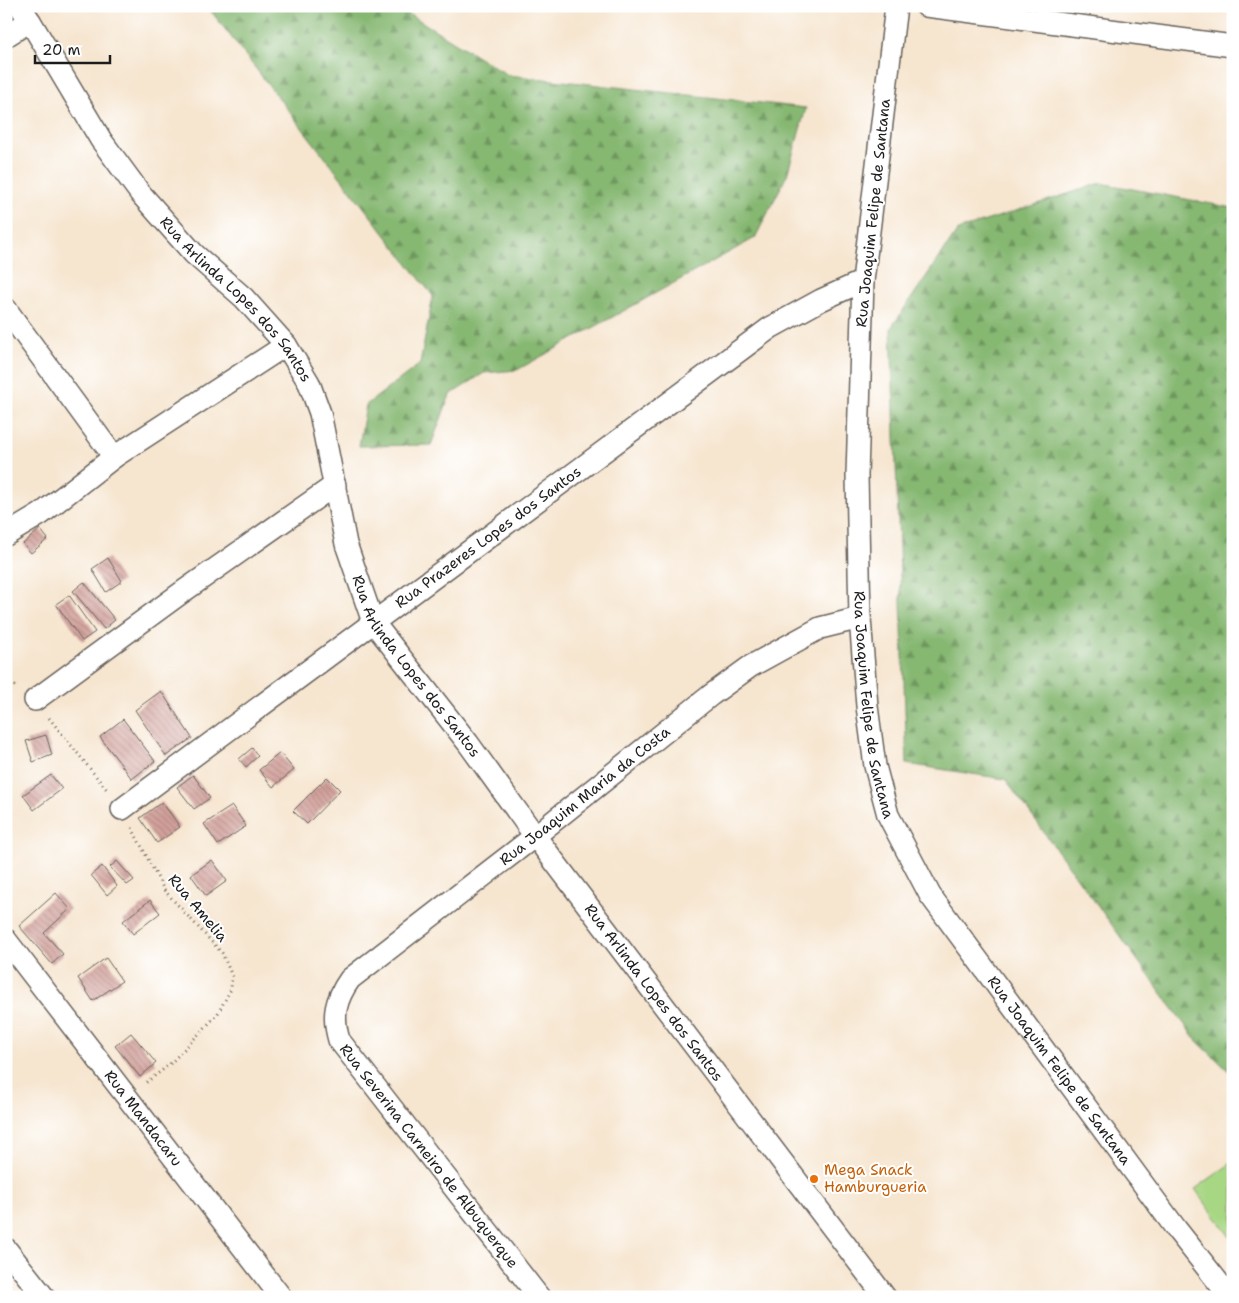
<svg xmlns="http://www.w3.org/2000/svg" width="1239" height="1303" font-family="'Shantell Sans',sans-serif">
  <style>
    .forest { fill: url(#forest-firs); stroke: #516a47 }
    .garden { fill: #a8d784; stroke: #627a50 }
    .building { fill: url(#building-back-hatch) }
    .lines { fill: none; stroke-linecap: round; stroke-linejoin: round }
    .minor-casing { stroke: #68625b; stroke-width: 24 }
    .path { stroke: #68625b; stroke-width: 3; stroke-dasharray: 1 4; stroke-linecap: butt }
    .minor { stroke: #fff; stroke-width: 21 }
    .food-dot { fill: #e8710a; stroke: #fff; stroke-width: 2 }
    .labels { text-anchor: middle; dominant-baseline: central; stroke-width: 4; stroke-linejoin: round; paint-order: stroke }
    .street-label { font-size: 15px; fill: #1c1c1c; stroke: #fff }
    .food-label { font-size: 15px; fill: #c56008; stroke: #fff; text-anchor: start }
  </style>
  <defs>
    <pattern id="forest-firs" width="22" height="20" patternUnits="userSpaceOnUse" patternTransform="scale(1.25)"><rect width="22" height="20" fill="#86b872"/><path d="M5 1l3.5 6h-7zM16 11l3.5 6h-7z" fill="#6d955d"/></pattern>
    <pattern id="building-back-hatch" width="6" height="6" patternUnits="userSpaceOnUse" patternTransform="scale(1.25)"><rect width="6" height="6" fill="#d3a19b"/><path d="M-1 5l2 2M0 0l6 6M5-1l2 2" fill="none" stroke="#aa827e"/></pattern>
  </defs>
  <rect width="100%" height="100%" fill="#fff"/>
  <filter id="ink" filterUnits="userSpaceOnUse"><feTurbulence type="fractalNoise" baseFrequency=".02" numOctaves="2"/><feDisplacementMap in="SourceGraphic" scale="10" xChannelSelector="R" yChannelSelector="G"/><feConvolveMatrix kernelMatrix="1 2 1 2 8 2 1 2 1" color-interpolation-filters="sRGB"/></filter>
  <filter id="wash" filterUnits="userSpaceOnUse"><feTurbulence type="fractalNoise" baseFrequency=".0096" numOctaves="4" result="noise"/><feDisplacementMap in="SourceGraphic" scale="20" xChannelSelector="R" yChannelSelector="G"/><feGaussianBlur stdDeviation="1.12" result="paint"/><feColorMatrix in="noise" values="0 0 0 0 0 0 0 0 0 0 0 0 0 0 0 0 0 1.4 0 .05"/><feComposite in="paint" operator="in"/></filter>
  <g filter="url(#wash)">
    <rect width="100%" height="100%" fill="#f6e5cf"/>
    <g class="forest">
      <polygon points="207,6 396,6 508,75 806,108 787,175 755,238 517,370 484,373 450,395 431,445 359,446 366,405 420,364 433,296"/>
      <polygon points="1101,183 1233,208 1233,1075 1196,1040 1005,779 907,764 891,328 958,230"/>
    </g>
    <polygon class="garden" points="1233,1162 1233,1241 1195,1189"/>
    <g id="blocks">
      <g class="building">
        <polygon points="40,529 48,539 31,553 23,544"/>
        <polygon points="108,558 122,581 106,592 92,569"/>
        <polygon points="84,582 115,620 104,629 73,591"/>
        <polygon points="69,595 95,632 82,641 56,604"/>
        <polygon points="161,691 192,738 166,756 135,710"/>
        <polygon points="123,719 155,761 132,779 100,737"/>
        <polygon points="46,735 52,755 33,762 26,741"/>
        <polygon points="252,748 258,756 246,767 239,759"/>
        <polygon points="280,753 294,770 273,787 259,770"/>
        <polygon points="51,775 62,789 34,810 23,795"/>
        <polygon points="193,775 210,798 194,809 177,787"/>
        <polygon points="327,777 340,790 307,824 293,811"/>
        <polygon points="162,802 180,827 157,843 140,818"/>
        <polygon points="232,806 246,826 218,845 204,824"/>
        <polygon points="212,860 227,881 206,896 191,875"/>
        <polygon points="117,861 134,880 127,885 110,867"/>
        <polygon points="102,866 117,886 107,895 91,875"/>
        <polygon points="56,893 70,909 44,933 63,954 52,964 19,926"/>
        <polygon points="150,900 160,913 133,934 123,921"/>
        <polygon points="106,958 122,981 93,1001 78,978"/>
        <polygon points="131,1033 156,1063 140,1077 115,1046"/>
      </g>
    </g>
  </g>
  <g filter="url(#ink)">
    <use href="#blocks" fill-opacity="0" stroke="#68625b" stroke-width="1"/>
    <g class="lines">
      <g class="minor-casing">
        <g id="minor">
          <path id="s1" d="M20,6L30,21L101,140L140,193L194,254L244,298L286,345L309,383L320,413L346,544L373,622L468,743L535,836L885,1297"/>
          <path id="s2" d="M896,6L863,281L857,475L860,618L867,706L875,766L888,815L930,895L1177,1230L1230,1297"/>
          <polyline points="926,6 1233,46"/>
          <polyline points="6,36 30,21"/>
          <polyline points="6,309 114,457"/>
          <polyline points="6,535 41,514 114,457 286,345"/>
          <polyline points="35,700 181,593 335,485"/>
          <path id="s3" d="M122,809L770,328L821,300L863,281"/>
          <path id="s4" d="M6,940L281,1297"/>
          <polyline points="6,1249 44,1297"/>
          <path id="s5" d="M539,1297L339,1040C332,1016 335,1000 350,979L535,836L711,695L751,666L820,628L860,618"/>
        </g>
      </g>
      <g class="path">
        <polyline points="6,680 16,687"/>
        <polyline points="49,718 108,791"/>
        <polyline points="132,828 164,890 222,953 232,976 231,989 217,1015 169,1065 144,1084"/>
      </g>
      <use href="#minor" class="minor"/>
    </g>
  </g>
  <circle class="food-dot" cx="814" cy="1179" r="5"/>
  <g class="labels">
    <g class="street-label">
      <text transform="translate(873 213) rotate(-84)">Rua Joaquim Felipe de Santana</text>
      <text stroke="none"><textPath href="#s1" startOffset="366">Rua Arlinda Lopes dos Santos</textPath></text>
      <text stroke="none"><textPath href="#s3" startOffset="456">Rua Prazeres Lopes dos Santos</textPath></text>
      <text stroke="none"><textPath href="#s1" startOffset="786">Rua Arlinda Lopes dos Santos</textPath></text>
      <text stroke="none"><textPath href="#s2" startOffset="702">Rua Joaquim Felipe de Santana</textPath></text>
      <text stroke="none"><textPath href="#s5" startOffset="688">Rua Joaquim Maria da Costa</textPath></text>
      <text transform="translate(198 908) rotate(50)">Rua Amelia</text>
      <text stroke="none"><textPath href="#s1" startOffset="1191">Rua Arlinda Lopes dos Santos</textPath></text>
      <text stroke="none"><textPath href="#s2" startOffset="1122">Rua Joaquim Felipe de Santana</textPath></text>
      <text stroke="none"><textPath href="#s4" startOffset="225">Rua Mandacaru</textPath></text>
      <text transform="translate(429 1156) rotate(52)">Rua Severina Carneiro de Albuquerque</text>
    </g>
    <g class="food-label">
      <text x="824" y="1170">Mega Snack<tspan x="824" dy="17">Hamburgueria</tspan></text>
    </g>
  </g>
  <rect width="1239" height="1303" fill="none" stroke="#fff" stroke-width="25"/>
  <path d="M35 55v8h75v-8" fill="none" stroke="#1c1c1c" stroke-width="2.5"/>
  <text x="42" y="55" font-size="15" fill="#1c1c1c" stroke="#ffffff" stroke-width="4" paint-order="stroke">20 m</text>
</svg>
